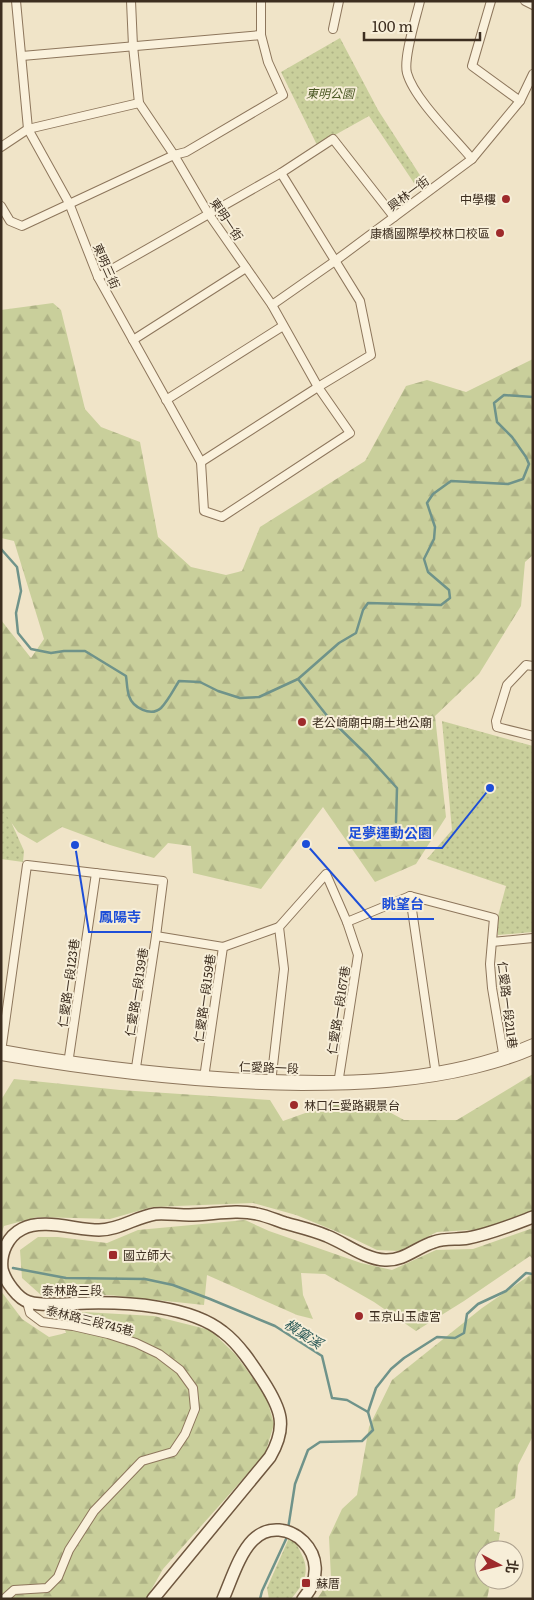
<svg xmlns="http://www.w3.org/2000/svg" width="534" height="1600" font-family="Literata,'Noto Sans TC',serif">
  <style>
    .grass { fill: url(#grass-dots) }
    .forest { fill: url(#forest-firs) }
    .lines { fill: none; stroke-linecap: round; stroke-linejoin: round }
    .stream { stroke: #6f938a; stroke-width: 2.5 }
    .street-casing { stroke: #8d765c; stroke-width: 10 }
    .secondary-casing { stroke: #6f573f; stroke-width: 14 }
    .street { stroke: #faf1dc; stroke-width: 8 }
    .secondary { stroke: #faf1dc; stroke-width: 11 }
    .poi-dot { fill: #9e2a2b; stroke: #f7eed8; stroke-width: 2 }
    .labels { text-anchor: middle; dominant-baseline: central; stroke-width: 4; stroke-linejoin: round; paint-order: stroke }
    .park-label { font-size: 12px; font-style: italic; fill: #4d5a26; stroke: #f7eed8 }
    .street-label { font-size: 12px; fill: #3d2e20; stroke: #f7eed8 }
    .poi-label { font-size: 12px; fill: #3d2e20; stroke: #f7eed8; text-anchor: start }
    .water-label { font-size: 14px; font-style: italic; fill: #2f5d5a; stroke: #f7eed8 }
    .leader { fill: none; stroke: #1d4ed8; stroke-width: 2 }
    .callout-dot { fill: #1d4ed8; stroke: #f7eed8; stroke-width: 2 }
    .callout-label { font-size: 14px; text-anchor: middle; font-weight: bold; fill: #1d4ed8; stroke: #f7eed8; stroke-width: 4; stroke-linejoin: round; paint-order: stroke }
  </style>
  <defs>
    <pattern id="grass-dots" width="8" height="8" patternUnits="userSpaceOnUse" patternTransform="scale(1.25)"><rect width="8" height="8" fill="#c9cf9b"/><path d="M2 2h.1M6 6h.1" fill="none" stroke="#aeb285" stroke-width="1.8" stroke-linecap="round"/></pattern>
    <pattern id="forest-firs" width="22" height="20" patternUnits="userSpaceOnUse" patternTransform="scale(1.25)"><rect width="22" height="20" fill="#c9cf9b"/><path d="M5 1l3.5 6h-7zM16 11l3.5 6h-7z" fill="#aeb285"/></pattern>
  </defs>
  <rect width="100%" height="100%" fill="#f0e4c8"/>
  <g class="grass">
    <polygon points="340,38 378,110 425,183 418,189 369,116 317,145 281,72"/>
    <polygon points="442,721 533,746 533,932 498,935 498,916 506,886 427,859 452,830"/>
    <polygon points="1,799 24,851 23,862 1,859"/>
    <path d="M289,1538C295,1541 298,1546 301,1553C311,1572 304,1584 291,1599H269L267,1588Z"/>
  </g>
  <g class="forest">
    <polygon points="53,303 61,310 85,409 101,427 140,442 158,537 191,567 226,575 242,571 260,527 365,461 406,386 427,380 466,392 533,359 533,555 525,562 521,606 479,674 435,716 446,817 416,864 375,882 323,807 261,889 193,873 191,846 168,843 154,858 110,845 62,827 37,843 18,832 1,808 1,620 31,658 44,639 14,541 1,538 1,310"/>
    <polygon points="533,1074 533,1211 486,1229 437,1232 399,1251 377,1250 350,1237 296,1215 253,1203 152,1207 110,1219 37,1217 4,1226 1,1235 1,1100 14,1079 120,1090 270,1100 283,1121 339,1101 369,1101 404,1120 457,1120"/>
    <polygon points="245,1220 269,1231 361,1263 392,1270 436,1250 473,1249 533,1228 533,1259 530,1256 464,1301 416,1331 374,1302 325,1274 301,1273 303,1295 313,1319 297,1315 207,1275 204,1305 109,1295 41,1295 22,1278 20,1250 38,1237 58,1237 107,1243 138,1230"/>
    <polygon points="533,1273 533,1436 518,1465 515,1498 495,1509 494,1531 500,1533 497,1550 484,1550 484,1580 491,1580 487,1599 317,1599 331,1578 329,1537 342,1509 357,1495 369,1427 392,1380 482,1308"/>
    <polygon points="1,1291 22,1319 49,1337 66,1333 60,1314 84,1312 154,1316 210,1330 235,1354 266,1396 274,1424 265,1454 163,1569 146,1599 1,1599"/>
  </g>
  <g class="lines">
    <g class="stream">
      <path d="M1,549L17,567L21,591L16,613L18,633L31,649L51,653L64,651H85L126,676C127,683 127,690 129,696C133,708 151,717 161,708C168,701 174,689 179,681L200,682L218,691L240,698L259,697L298,679L339,643L356,633L363,610L368,603L441,605L450,598L449,590L428,572L424,559L434,539L435,527L427,503L433,494L451,481L508,484L523,479L529,464L526,457L512,437L497,422L494,403L504,395L533,397"/>
      <polyline points="298,679 328,717 367,755 397,788 396,822"/>
      <polyline points="13,1268 66,1278 145,1279 173,1285 210,1299 275,1326 322,1356 332,1398 347,1400 368,1412 373,1430 362,1441 320,1442 308,1450 295,1484 288,1529"/>
      <polyline points="368,1412 376,1388 391,1369 404,1358 437,1337 455,1338 464,1333 467,1314 478,1304 506,1291 526,1273 533,1274"/>
      <polyline points="260,1599 262,1591 287,1537"/>
    </g>
    <g class="street-casing">
      <g id="street">
        <polyline points="16,1 28,129 69,203 98,277 201,462 204,511 222,517 350,433 318,387 272,305 208,213 174,155 139,103 133,46 131,1"/>
        <path d="M420,1C416,18 403,58 407,73C414,99 455,138 472,159"/>
        <polyline points="491,1 472,66 520,101"/>
        <polyline points="525,1 533,5"/>
        <polyline points="333,29 339,1"/>
        <polyline points="22,56 261,35"/>
        <polyline points="1,147 28,129 139,103"/>
        <polyline points="1,206 10,221 22,226 174,155 186,152 283,95 268,62 261,35 261,1"/>
        <polyline points="98,277 281,173 333,139 394,217"/>
        <polyline points="272,305 335,261 472,159 520,101 533,74"/>
        <polyline points="133,340 246,268"/>
        <polyline points="166,400 283,326"/>
        <polyline points="201,462 318,387 371,355 360,301 281,173"/>
        <polyline points="533,666 526,665 507,685 496,721 497,727 533,736"/>
        <polyline points="410,896 436,1075"/>
        <polyline points="347,922 410,896 494,918 490,964 492,988 504,1059"/>
        <polyline points="156,936 223,947 279,927"/>
        <polyline points="492,942 533,938"/>
        <path d="M1,1049C77,1063 153,1072 231,1077C331,1083 438,1084 533,1043"/>
        <polyline points="1,1052 27,865 163,881 156,936 135,1074"/>
        <path d="M1,1056C101,1073 201,1085 302,1086C361,1086 418,1083 475,1069C495,1064 514,1059 533,1050"/>
        <polyline points="68,1064 96,873"/>
        <polyline points="204,1078 223,947"/>
        <polyline points="271,1083 284,969 279,927 326,874 347,922 358,955 338,1084"/>
        <polyline points="4,1599 14,1590 47,1588 58,1577 69,1550 94,1511 142,1461 173,1452 185,1434 195,1409 193,1388 180,1370 159,1354 136,1343 108,1334 73,1326 42,1322 30,1313 27,1302"/>
      </g>
    </g>
    <g class="secondary-casing">
      <g id="secondary">
        <path d="M153,1599L270,1457C288,1426 281,1409 263,1381C252,1364 239,1344 223,1332C191,1306 128,1302 87,1303C70,1303 45,1307 29,1302C18,1299 5,1281 2,1269C0,1253 8,1236 22,1229C43,1218 76,1230 99,1230C119,1230 136,1217 155,1214C166,1213 178,1215 189,1215C211,1215 236,1209 257,1214C267,1216 276,1220 285,1223C299,1227 313,1230 327,1236C345,1243 364,1259 385,1260C404,1261 417,1247 434,1242C445,1238 457,1240 468,1238C490,1234 512,1225 533,1217"/>
        <path d="M223,1599C231,1581 239,1554 253,1540C284,1509 340,1556 303,1599"/>
      </g>
    </g>
    <use href="#street" class="street"/>
    <use href="#secondary" class="secondary"/>
  </g>
  <g class="poi-dot">
    <circle cx="506" cy="199" r="5"/>
    <circle cx="500" cy="233" r="5"/>
    <circle cx="302" cy="722" r="5"/>
    <circle cx="294" cy="1105" r="5"/>
    <rect x="108" y="1250" width="10" height="10" rx="2.5"/>
    <circle cx="359" cy="1316" r="5"/>
    <rect x="301" y="1578" width="10" height="10" rx="2.5"/>
  </g>
  <g class="labels">
    <g class="park-label">
      <text x="330" y="93">東明公園</text>
    </g>
    <g class="street-label">
      <text transform="translate(408 193) rotate(-37)">興林一街</text>
      <text transform="translate(227 219) rotate(56)">東明一街</text>
      <text transform="translate(107 266) rotate(66)">東明三街</text>
      <text transform="translate(68 983) rotate(-82)">仁愛路一段123巷</text>
      <text transform="translate(136 992) rotate(-81)">仁愛路一段139巷</text>
      <text transform="translate(204 998) rotate(-82)">仁愛路一段159巷</text>
      <text transform="translate(508 1005) rotate(83)">仁愛路一段211巷</text>
      <text transform="translate(338 1010) rotate(-81)">仁愛路一段167巷</text>
      <text transform="translate(269 1067) rotate(2)">仁愛路一段</text>
      <text x="72" y="1290">泰林路三段</text>
      <text transform="translate(90 1320) rotate(14)">泰林路三段745巷</text>
    </g>
    <g class="poi-label">
      <text x="496" y="199" text-anchor="end">中學樓</text>
      <text x="490" y="233" text-anchor="end">康橋國際學校林口校區</text>
      <text x="312" y="722">老公崎廟中廟土地公廟</text>
      <text x="304" y="1105">林口仁愛路觀景台</text>
      <text x="123" y="1255">國立師大</text>
      <text x="369" y="1316">玉京山玉虛宮</text>
      <text x="316" y="1583">蘇厝</text>
    </g>
    <g class="water-label">
      <text transform="translate(304 1333) rotate(33)">橫窠溪</text>
    </g>
  </g>
  <path class="leader" d="M490 788L442 848H338M306 844L372 919H434M75 845L89 932H151"/>
  <g class="callout-dot">
    <circle cx="490" cy="788" r="5"/>
    <circle cx="306" cy="844" r="5"/>
    <circle cx="75" cy="845" r="5"/>
  </g>
  <g class="callout-label">
    <text x="390" y="838">足夢運動公園</text>
    <text x="403" y="909">眺望台</text>
    <text x="120" y="922">鳳陽寺</text>
  </g>
  <rect width="534" height="1600" fill="none" stroke="#3d2e20" stroke-width="5"/>
  <g transform="translate(499 1565) rotate(97)"><circle r="24" fill="#f7eed8" stroke="#ada18e"/>
  <path d="M0-4L9 19L0 12L-9 19Z" fill="#9e2a2b"/>
  <text y="-8" font-size="14" font-weight="bold" text-anchor="middle" fill="#3d2e20">北</text>
  </g>
  <path d="M364 32v8h116v-8" fill="none" stroke="#3d2e20" stroke-width="2.5"/>
  <text x="372" y="32" font-size="15" fill="#3d2e20" stroke="#f7eed8" stroke-width="4" paint-order="stroke">100 m</text>
</svg>
